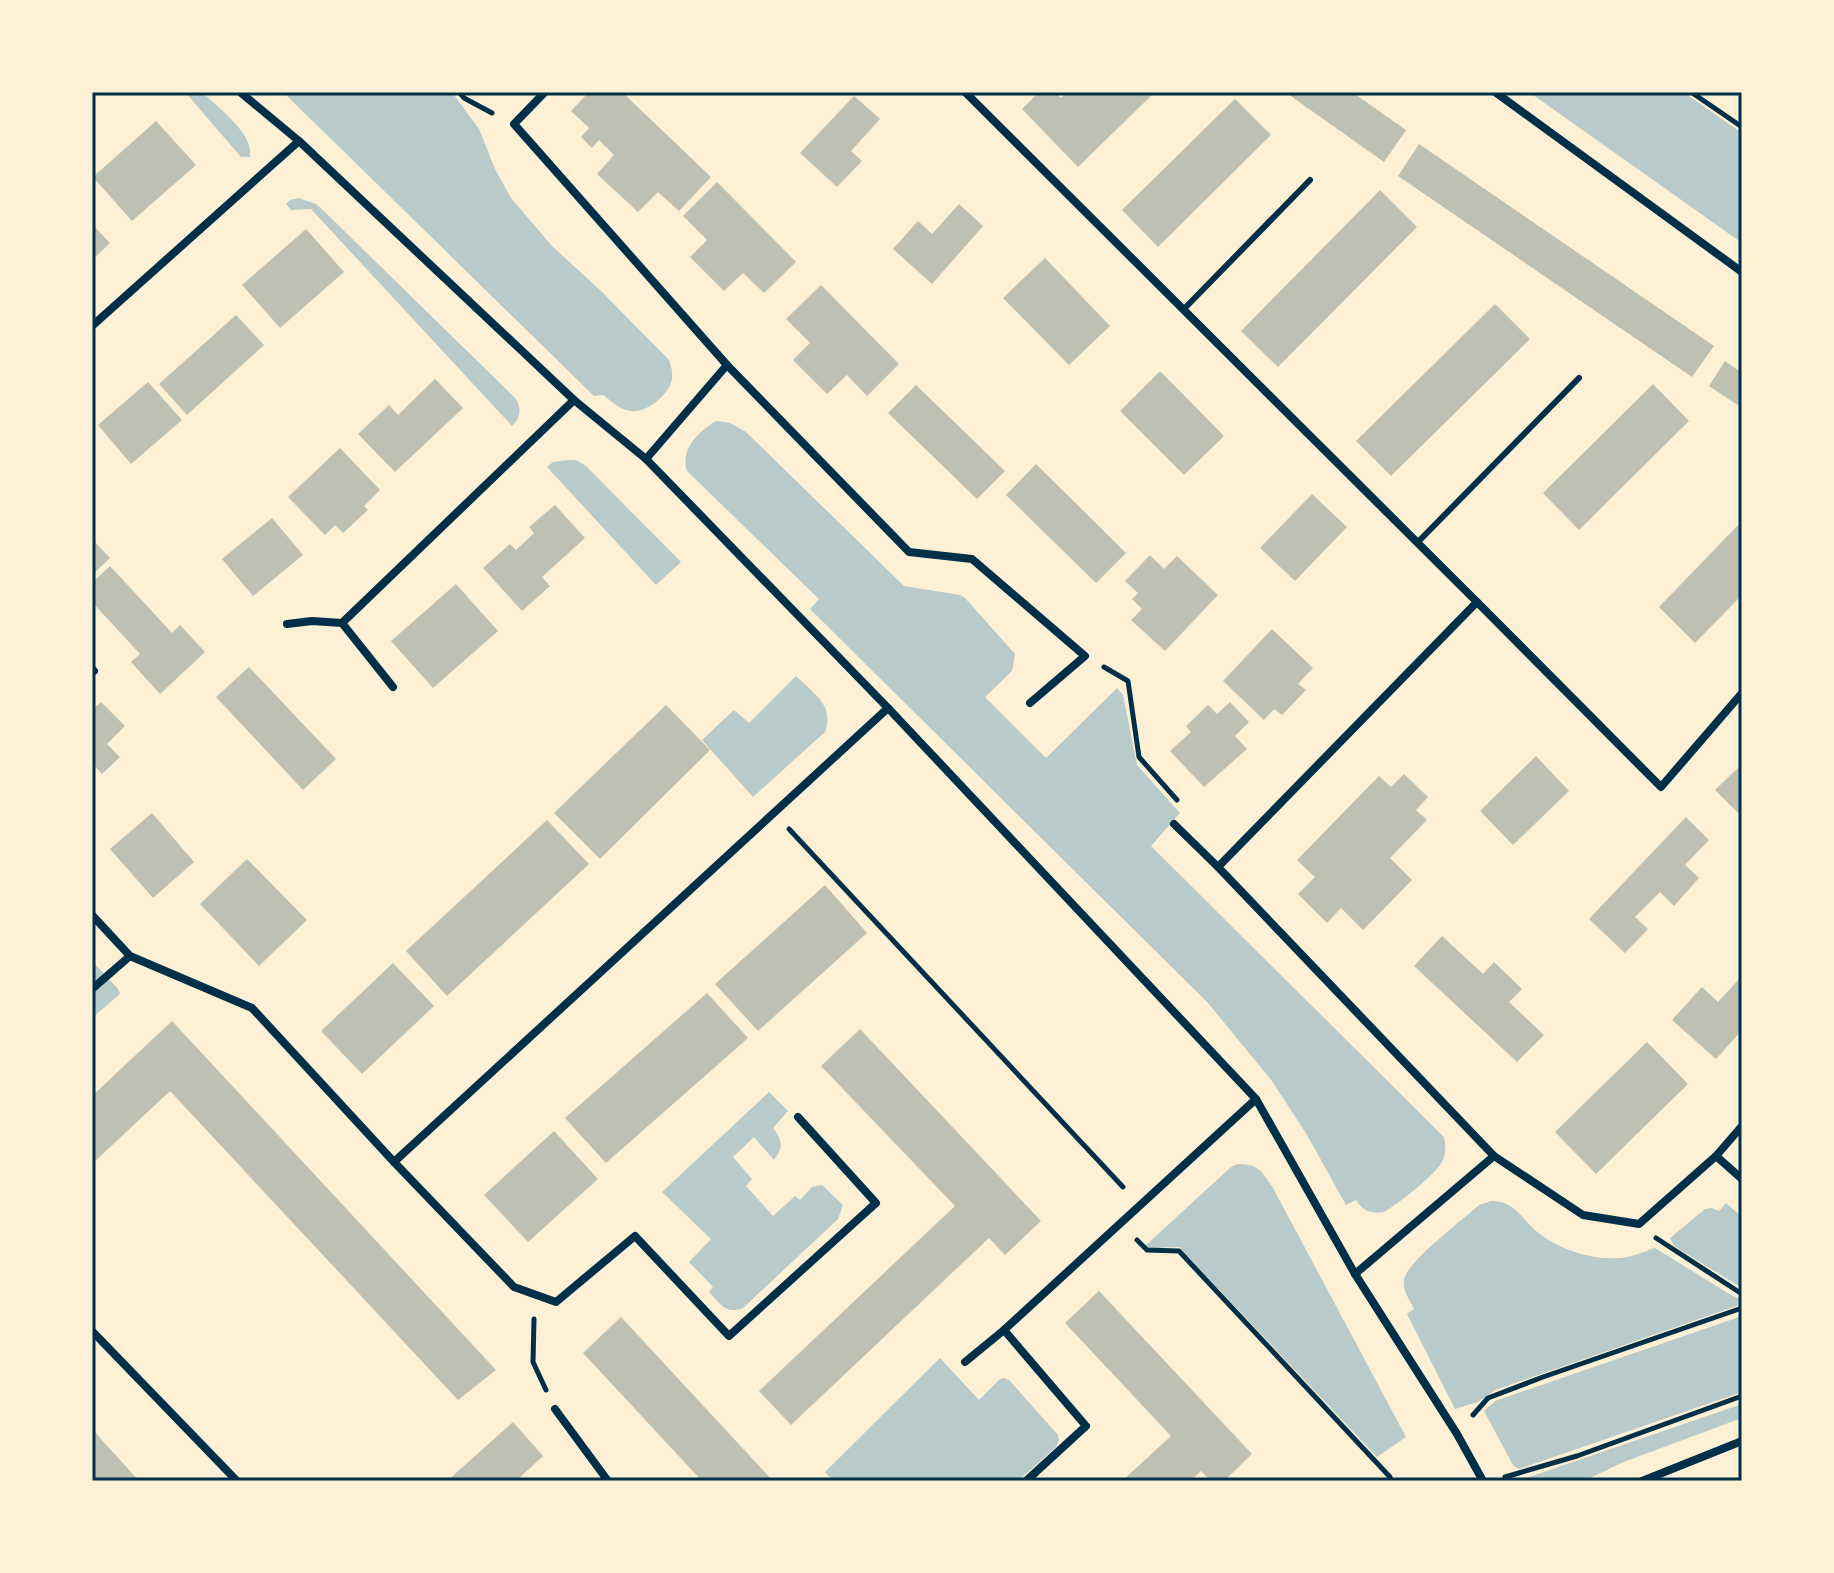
<svg xmlns="http://www.w3.org/2000/svg" width="1834" height="1573" font-family="Mulish,sans-serif">
  <style>
    .green { fill: #b9caca }
    .building { fill: #bec0b2 }
    .lines { fill: none; stroke-linecap: round; stroke-linejoin: round }
    .path { stroke: #003049; stroke-width: 5 }
    .service { stroke: #003049; stroke-width: 6 }
    .minor { stroke: #003049; stroke-width: 8 }
    .neatline { fill: none; stroke: #003049; stroke-width: 3 }
  </style>
  <rect width="100%" height="100%" fill="#fdf0d5"/>
  <g class="green">
    <path d="M185,92H202C217,107 254,133 250,157H241Z"/>
    <path d="M283,92H452L479,129L495,169L511,198L552,246L601,291L669,360C671,366 673,372 672,379C669,395 646,414 630,411C619,409 611,401 603,395L594,396Z"/>
    <polygon points="1529,92 1683,92 1742,133 1742,243"/>
    <path d="M298,198L316,204L328,215L514,397C523,407 520,418 512,426L311,209L291,210L286,204L290,200Z"/>
    <path d="M716,421L730,423L746,432L904,586L960,595L965,598L1015,654L1013,667L1011,672L985,697L1046,758L1117,688L1123,695L1137,765L1180,813L1151,846L1444,1137C1446,1146 1446,1154 1442,1162C1434,1176 1398,1204 1384,1212C1371,1214 1363,1211 1356,1200L1346,1205L1307,1135L1272,1081L1208,1003L810,609L819,599L687,471C680,449 698,432 716,421Z"/>
    <polygon points="570,460 576,460 586,466 681,562 656,585 547,467 553,462"/>
    <path d="M796,676C813,693 835,705 825,732L753,797L702,740L734,710L749,723Z"/>
    <polygon points="92,961 118,989 120,994 92,1018"/>
    <path d="M769,1092L788,1111L773,1128C782,1140 784,1147 774,1160L754,1137L733,1157L752,1179L746,1186L773,1216L795,1196L800,1200L812,1187L822,1185L843,1205L838,1219L743,1308C725,1315 720,1303 709,1292L713,1287L689,1262L711,1239L662,1192Z"/>
    <path d="M1238,1164C1258,1164 1262,1171 1273,1188L1406,1437L1377,1457L1179,1247L1149,1248L1145,1246L1231,1167Z"/>
    <path d="M1491,1201C1515,1201 1520,1217 1536,1231C1558,1249 1590,1260 1618,1258C1630,1258 1643,1252 1655,1248L1731,1295L1742,1300V1304L1495,1390L1478,1402L1455,1409L1407,1314L1414,1309C1410,1300 1402,1290 1404,1280C1406,1262 1464,1219 1479,1205Z"/>
    <polygon points="1726,1203 1742,1217 1742,1288 1674,1246 1670,1238 1705,1209 1712,1208 1719,1211"/>
    <polygon points="1742,1316 1742,1392 1519,1469 1513,1465 1484,1411 1495,1401"/>
    <polygon points="940,1358 979,1400 1000,1379 1004,1378 1009,1380 1058,1435 1059,1440 1056,1447 1018,1481 833,1481 825,1472"/>
    <polygon points="1742,1404 1742,1418 1621,1463 1584,1481 1526,1481 1526,1478"/>
  </g>
  <g class="building">
    <polygon points="589,92 622,92 711,177 679,211 658,192 638,212 597,174 614,155 599,140 592,148 581,137 589,128 571,111"/>
    <polygon points="1039,92 1055,92 1061,98 1067,92 1155,92 1078,167 1022,109"/>
    <polygon points="1285,92 1352,92 1406,130 1384,162"/>
    <polygon points="854,96 880,119 851,151 862,161 837,187 800,153"/>
    <polygon points="1235,99 1271,135 1158,247 1122,210"/>
    <polygon points="156,121 196,165 132,221 93,177"/>
    <polygon points="1419,144 1714,346 1692,377 1398,176"/>
    <polygon points="717,182 796,262 764,293 743,273 724,291 690,257 707,240 683,216"/>
    <polygon points="1380,190 1417,227 1278,367 1241,331"/>
    <polygon points="959,204 983,226 932,284 893,249 918,221 932,234"/>
    <polygon points="92,224 110,243 92,260"/>
    <polygon points="306,229 344,272 280,328 242,285"/>
    <polygon points="1045,258 1110,326 1069,365 1003,298"/>
    <polygon points="821,285 899,364 867,396 847,375 827,394 793,360 810,343 786,319"/>
    <polygon points="1495,304 1530,339 1391,476 1356,441"/>
    <polygon points="236,315 264,345 187,415 159,384"/>
    <polygon points="1725,361 1742,373 1742,408 1709,386"/>
    <polygon points="1160,371 1224,436 1184,475 1120,411"/>
    <polygon points="435,379 463,408 395,472 358,434 389,405 398,415"/>
    <polygon points="148,382 182,420 131,464 98,425"/>
    <polygon points="1653,384 1689,421 1579,530 1543,493"/>
    <polygon points="916,385 1005,471 977,499 888,413"/>
    <polygon points="340,448 380,490 364,506 368,510 343,533 335,525 325,535 288,497"/>
    <polygon points="1036,464 1126,553 1096,583 1006,495"/>
    <polygon points="1312,494 1347,527 1295,581 1260,548"/>
    <polygon points="555,505 585,538 542,577 550,586 522,611 483,568 510,544 516,550 534,533 529,527"/>
    <polygon points="272,518 303,555 253,596 222,559"/>
    <polygon points="1742,521 1742,595 1695,643 1659,607"/>
    <polygon points="92,539 110,558 92,575"/>
    <polygon points="1150,555 1164,569 1177,556 1218,595 1165,651 1131,620 1142,609 1132,599 1138,593 1125,581"/>
    <polygon points="110,566 172,633 180,625 205,652 160,694 131,662 140,654 92,602 92,583"/>
    <polygon points="456,584 498,631 433,688 391,641"/>
    <polygon points="1272,629 1313,668 1298,684 1306,690 1282,715 1274,709 1264,720 1223,681"/>
    <polygon points="249,667 336,759 303,790 216,697"/>
    <polygon points="101,702 125,726 107,744 120,757 102,774 92,763 92,710"/>
    <polygon points="1230,702 1249,722 1235,736 1247,749 1204,787 1170,751 1191,732 1186,726 1208,705 1217,714"/>
    <polygon points="666,705 710,750 600,859 554,813"/>
    <polygon points="1536,756 1569,791 1513,845 1480,811"/>
    <polygon points="1742,764 1742,817 1715,790"/>
    <polygon points="1404,774 1428,797 1416,810 1427,820 1390,858 1412,880 1363,930 1341,908 1327,923 1298,894 1315,877 1297,860 1379,776 1391,787"/>
    <polygon points="152,813 194,862 153,898 110,849"/>
    <polygon points="1686,817 1709,840 1685,865 1699,878 1674,906 1660,892 1635,917 1648,929 1625,953 1589,919"/>
    <polygon points="547,820 589,864 447,996 406,951"/>
    <polygon points="247,859 307,920 259,966 200,904"/>
    <polygon points="825,885 867,933 758,1031 715,984"/>
    <polygon points="1442,936 1483,974 1494,962 1522,989 1509,1002 1544,1035 1517,1062 1414,966"/>
    <polygon points="393,963 434,1006 362,1074 321,1031"/>
    <polygon points="1742,976 1742,1030 1716,1059 1672,1020 1702,987 1718,1002"/>
    <polygon points="707,993 748,1038 606,1163 565,1118"/>
    <polygon points="172,1021 496,1370 458,1400 170,1091 92,1164 92,1096"/>
    <polygon points="860,1029 1041,1221 1005,1255 989,1238 791,1425 759,1391 955,1206 821,1066"/>
    <polygon points="1647,1042 1688,1084 1596,1174 1555,1132"/>
    <polygon points="554,1131 598,1179 528,1242 484,1195"/>
    <polygon points="1099,1291 1252,1454 1224,1481 1211,1481 1201,1471 1190,1481 1122,1481 1171,1436 1065,1323"/>
    <polygon points="621,1317 773,1481 702,1481 583,1353"/>
    <polygon points="513,1422 543,1456 516,1481 447,1481"/>
    <polygon points="92,1429 139,1481 92,1481"/>
  </g>
  <g class="lines">
    <g class="path">
      <polyline points="459,92 464,98 492,113"/>
      <polyline points="1691,92 1742,127"/>
      <polyline points="1104,667 1128,681 1139,757 1177,800"/>
      <polyline points="789,829 1123,1187"/>
      <polyline points="1656,1238 1742,1294"/>
      <polyline points="1137,1240 1147,1250 1179,1251 1390,1477"/>
      <polyline points="534,1319 533,1362 546,1390"/>
      <polyline points="1473,1415 1488,1398 1543,1377 1742,1308"/>
      <polyline points="1505,1477 1577,1456 1742,1396"/>
    </g>
    <g class="service">
      <polyline points="1183,310 1310,180"/>
      <polyline points="1418,542 1579,378"/>
    </g>
    <g class="minor">
      <polyline points="240,92 299,141 574,400 646,459 888,708 1256,1099 1355,1274 1457,1434 1483,1481"/>
      <polyline points="545,92 514,124 727,365 646,459"/>
      <polyline points="965,92 1477,602 1218,867 1494,1156 1355,1274"/>
      <polyline points="1495,92 1742,272"/>
      <polyline points="92,326 299,141"/>
      <polyline points="727,365 909,552 972,559 1085,656 1030,703"/>
      <polyline points="1477,602 1661,787 1742,693"/>
      <polyline points="342,623 574,400"/>
      <polyline points="287,624 312,621 342,623 393,687"/>
      <polyline points="92,669 94,671"/>
      <polyline points="1174,824 1218,867"/>
      <polyline points="92,915 130,956 252,1008 394,1162 514,1287 556,1302 635,1236 729,1336 876,1203 798,1117"/>
      <polyline points="92,989 130,956"/>
      <polyline points="1494,1156 1583,1215 1639,1224 1716,1156 1742,1126"/>
      <polyline points="1716,1156 1742,1179"/>
      <polyline points="394,1162 888,708"/>
      <polyline points="1004,1330 1086,1426 1026,1481"/>
      <polyline points="92,1331 237,1481"/>
      <polyline points="965,1362 1004,1330 1256,1099"/>
      <polyline points="555,1409 608,1481"/>
      <polyline points="1642,1481 1742,1441"/>
    </g>
  </g>
  <rect width="1834" height="1573" fill="none" stroke="#fdf0d5" stroke-width="188"/>
  <rect x="94" y="94" width="1646" height="1385" class="neatline"/>
</svg>
